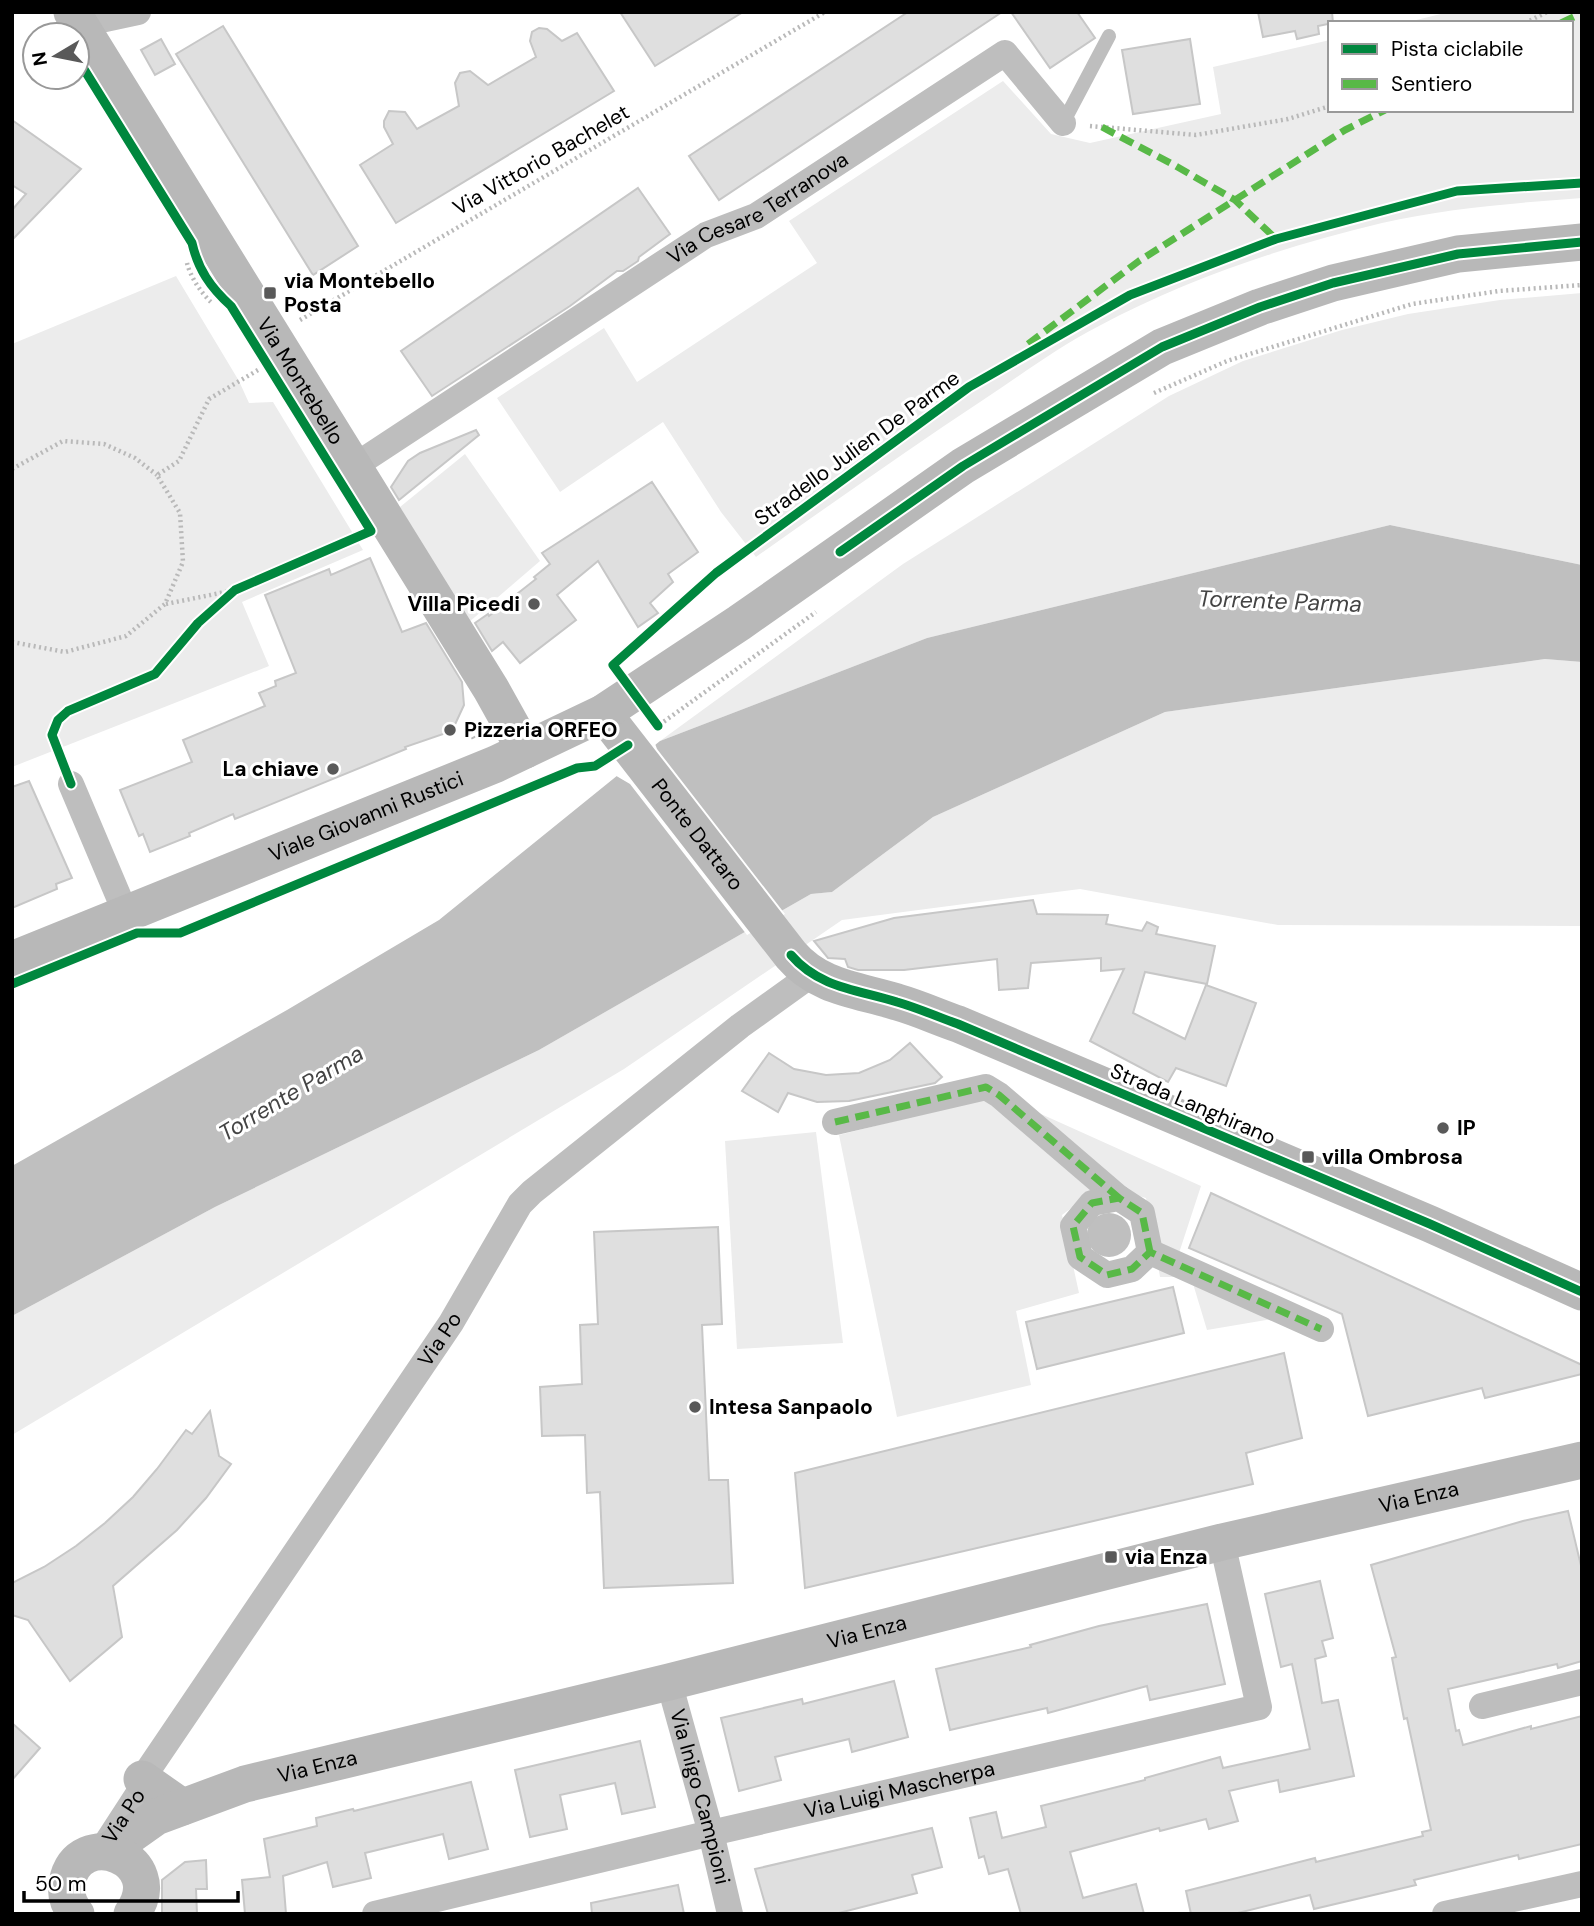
<svg xmlns="http://www.w3.org/2000/svg" width="1594" height="1926" font-family="'DM Sans',sans-serif">
  <style>
    .green { fill: #ececec }
    .water { fill: #bfbfbf }
    .pier { fill: #fff }
    .building { fill: #dfdfdf; stroke: #c7c7c7; stroke-width: 2 }
    .lines { fill: none; stroke-linecap: round; stroke-linejoin: round }
    .path { stroke: #b9b9b9; stroke-width: 4.5; stroke-dasharray: 2 3.5; stroke-linecap: butt }
    .lane { stroke: #bebebe; stroke-width: 14 }
    .street { stroke: #bebebe; stroke-width: 26 }
    .secondary { stroke: #b8b8b8; stroke-width: 37 }
    .quiet { stroke: #58b947; stroke-width: 7; stroke-dasharray: 14 7; stroke-linecap: butt }
    .cycleway-casing { stroke: #fff; stroke-width: 13 }
    .cycleway { stroke: #00873e; stroke-width: 9 }
    .poi-dot { fill: #595959; stroke: #fff; stroke-width: 2.5 }
    .labels { text-anchor: middle; dominant-baseline: central; stroke-width: 6; stroke-linejoin: round; paint-order: stroke }
    .street-label { font-size: 21px; fill: #000; stroke: #fff }
    .poi-label { font-size: 21px; font-weight: bold; fill: #000; stroke: #fff; text-anchor: start }
    .water-label { font-size: 23px; font-style: italic; fill: #444; stroke: #fff }
  </style>
  <rect width="100%" height="100%" fill="#fff"/>
  <g class="green">
    <path d="M1449,12H1582V198C1515,203 1447,208 1382,223C1285,246 1187,279 1099,326C1058,347 1021,375 983,400C906,451 831,504 756,557L721,512L663,422L560,492L497,398L604,328L637,382L817,263L789,221L1003,81L1051,134L1090,143L1221,114L1213,67L1330,40V110H1571V23H1404Z"/>
    <polygon points="176,276 239,381 249,403 273,402 363,550 242,602 269,666 12,767 12,344"/>
    <polygon points="1582,293 1582,565 1390,525 927,638 660,741 903,564 1169,396 1243,361 1342,330 1408,314 1500,300"/>
    <polygon points="465,454 540,561 468,623 400,507"/>
    <polygon points="1545,659 1582,662 1582,926 1278,925 1080,889 842,920 624,1069 12,1435 12,1316 215,1207 539,1050 811,894 832,892 933,817 1165,712"/>
    <polygon points="999,1095 1201,1186 1179,1253 1283,1317 1207,1330 1191,1277 1160,1277 1146,1198 1102,1185 1062,1215 1079,1293 1016,1311 1031,1385 897,1417 839,1135"/>
    <polygon points="816,1132 843,1343 737,1349 725,1141"/>
  </g>
  <g class="water">
    <polygon points="1390,525 1582,565 1582,662 1545,659 1165,712 933,817 832,892 811,894 539,1050 215,1207 12,1316 12,1166 287,1010 439,920 660,741 927,638"/>
    <circle cx="1109" cy="1235" r="22"/>
  </g>
  <polygon class="pier" points="654,741 657,749 785,914 747,935 630,784 613,774"/>
  <g class="building">
    <polygon points="620,12 743,12 655,66"/>
    <polygon points="908,12 1002,12 719,200 689,156"/>
    <polygon points="1011,12 1077,12 1095,38 1050,68"/>
    <polygon points="1258,12 1332,12 1333,23 1318,26 1319,34 1297,39 1295,31 1263,37"/>
    <polygon points="223,26 358,246 313,275 176,54"/>
    <polygon points="539,28 547,29 562,41 577,33 614,91 396,223 360,165 393,144 384,127 384,121 389,111 405,112 417,129 459,106 455,83 460,73 470,71 488,85 536,57 530,41 532,32"/>
    <polygon points="161,39 175,64 155,75 141,50"/>
    <polygon points="1190,39 1200,104 1133,114 1122,50"/>
    <polygon points="12,120 81,169 12,240 12,210 26,194 12,185"/>
    <polygon points="638,188 670,234 639,257 638,261 623,271 617,271 570,306 432,396 401,351"/>
    <polygon points="476,430 479,435 399,500 391,487 408,461 420,453"/>
    <polygon points="652,482 698,552 668,574 673,582 650,603 658,613 638,627 598,561 557,595 576,620 520,663 503,642 492,651 475,623 488,614 489,616 536,579 534,577 550,564 542,553"/>
    <polygon points="370,558 402,632 426,623 462,682 464,705 452,731 405,747 406,749 235,819 233,814 189,833 190,836 150,852 143,834 139,836 120,790 192,762 183,740 265,706 259,693 276,686 275,681 296,673 265,595 329,569 331,575"/>
    <polygon points="29,781 72,878 56,884 57,889 12,908 12,787"/>
    <polygon points="1033,900 1037,914 1108,915 1106,924 1142,931 1147,922 1158,927 1156,934 1215,946 1207,984 1145,972 1133,1013 1185,1039 1206,985 1256,1003 1226,1086 1176,1068 1168,1082 1090,1041 1124,969 1101,971 1101,958 1031,963 1028,988 999,990 997,959 904,970 858,970 848,967 845,959 828,958 814,941 894,918"/>
    <polygon points="910,1043 942,1077 935,1083 849,1101 817,1102 788,1093 778,1112 742,1091 769,1053 794,1069 826,1075 859,1073 890,1060"/>
    <polygon points="1211,1193 1582,1365 1582,1374 1485,1398 1482,1388 1368,1416 1342,1314 1189,1248"/>
    <polygon points="718,1227 722,1324 702,1325 709,1480 728,1480 733,1583 604,1588 600,1492 587,1493 585,1435 542,1436 540,1387 582,1384 580,1325 598,1324 594,1232"/>
    <polygon points="1173,1287 1184,1333 1037,1369 1026,1322"/>
    <polygon points="1284,1353 1302,1438 1246,1453 1253,1484 805,1588 795,1473"/>
    <polygon points="210,1411 219,1456 231,1464 206,1498 177,1530 113,1586 122,1637 70,1681 28,1620 12,1615 12,1583 44,1567 76,1546 105,1523 133,1497 157,1469 186,1430 192,1434"/>
    <polygon points="1568,1511 1582,1570 1582,1661 1558,1668 1557,1664 1448,1689 1456,1731 1459,1730 1463,1745 1531,1726 1531,1729 1582,1716 1582,1844 1519,1859 1518,1855 1414,1880 1416,1885 1314,1909 1310,1895 1234,1914 1191,1914 1186,1891 1315,1858 1316,1862 1423,1836 1422,1832 1431,1830 1407,1718 1404,1719 1392,1658 1396,1657 1371,1565 1523,1521"/>
    <polygon points="1320,1581 1333,1638 1322,1641 1326,1656 1315,1659 1322,1703 1338,1700 1354,1776 1280,1792 1278,1780 1229,1791 1238,1821 1209,1829 1206,1819 1160,1831 1159,1828 1070,1852 1083,1898 1136,1884 1144,1914 1021,1914 1008,1869 989,1874 984,1856 979,1858 970,1818 996,1812 1002,1838 1046,1827 1041,1806 1145,1780 1145,1778 1220,1757 1223,1768 1310,1749 1292,1664 1281,1667 1265,1594"/>
    <polygon points="1207,1604 1225,1684 1150,1700 1147,1686 1048,1713 1047,1708 950,1730 936,1669 1031,1647 1030,1645 1099,1626"/>
    <polygon points="894,1681 908,1737 852,1752 849,1739 775,1757 781,1780 739,1791 721,1718 802,1699 803,1704"/>
    <polygon points="12,1723 40,1748 12,1780"/>
    <polygon points="640,1741 655,1807 622,1814 615,1783 560,1795 567,1829 530,1837 515,1770"/>
    <polygon points="471,1782 488,1849 449,1859 443,1834 365,1853 371,1878 333,1887 327,1862 283,1876 286,1914 245,1914 242,1880 270,1877 264,1839 317,1826 316,1818 353,1809 354,1811"/>
    <polygon points="932,1828 942,1867 912,1875 917,1893 835,1914 768,1914 755,1869"/>
    <polygon points="206,1860 207,1889 196,1889 197,1914 162,1914 162,1880 185,1862"/>
    <polygon points="678,1885 684,1914 592,1914 591,1903"/>
  </g>
  <g class="lines">
    <g class="path">
      <polyline points="1525,23 1547,12"/>
      <polyline points="1090,126 1196,135 1288,119 1330,106"/>
      <path d="M187,263C190,276 201,293 211,302"/>
      <polyline points="300,320 825,12"/>
      <polyline points="1154,393 1227,361 1412,304 1499,291 1582,285"/>
      <polyline points="12,469 63,441 104,444 135,458 157,475"/>
      <polyline points="166,604 235,590"/>
      <polyline points="12,642 65,652 126,636 165,604 183,562 180,513 157,475 179,461 209,399 258,370"/>
      <polyline points="471,721 470,731 474,739"/>
      <polyline points="655,728 816,612"/>
    </g>
    <polyline class="lane" points="1063,123 1109,36"/>
    <g class="street">
      <polyline points="81,27 96,21 138,12"/>
      <path id="s1" d="M353,467L706,235L756,216L1005,53L1063,123"/>
      <polyline points="71,784 126,914"/>
      <polyline points="835,1122 986,1087 999,1095 1119,1198"/>
      <polyline points="1150,1252 1142,1213 1119,1198 1092,1203 1073,1226 1080,1257 1107,1275 1132,1269 1150,1252 1321,1329"/>
      <path id="s2" d="M669,1682L711,1833L730,1914"/>
      <polyline points="1482,1706 1582,1682"/>
      <path id="s3" d="M103,1848L140,1791L142,1779L451,1323L520,1204L532,1192L740,1026L811,975"/>
      <path id="s4" d="M375,1914L711,1833L1259,1707L1222,1542"/>
      <polyline points="1445,1914 1582,1884"/>
    </g>
    <g class="secondary">
      <path id="s5" d="M72,12L491,689L525,750"/>
      <path id="s6" d="M603,713L791,955C819,988 859,990 897,1002C918,1008 938,1017 958,1024L1430,1224L1582,1292"/>
      <path id="s7" d="M12,960L496,764L603,713L739,623L963,466L1162,347L1260,307L1333,283L1458,254L1582,242"/>
      <polyline points="142,1779 182,1807"/>
      <path id="s8" d="M108,1851L156,1817L245,1784L669,1682L1222,1542L1582,1460"/>
      <path d="M76,1914C69,1905 65,1895 67,1883C78,1823 171,1859 132,1914"/>
    </g>
    <g class="quiet">
      <polyline points="1561,23 1582,13"/>
      <polyline points="1102,127 1174,165 1235,200 1276,239"/>
      <polyline points="1028,344 1139,261 1345,130 1385,110"/>
      <polyline points="835,1122 986,1087 999,1095 1119,1198"/>
      <polyline points="1150,1252 1142,1213 1119,1198 1092,1203 1073,1226 1080,1257 1107,1275 1132,1269 1150,1252 1321,1329"/>
    </g>
    <g class="cycleway-casing">
      <g id="cycleway">
        <polyline points="840,552 963,466 1162,347 1260,307 1333,283 1458,254 1582,242"/>
        <polyline points="658,726 613,665 716,573 969,387 1130,295 1276,239 1457,191 1582,183"/>
        <path d="M71,784L52,735L58,720L68,711L155,674L198,623L235,590L371,531L231,306C210,287 198,269 192,243L77,58"/>
        <path d="M791,955C819,988 859,990 897,1002C918,1008 938,1017 958,1024L1430,1224L1582,1292"/>
        <polyline points="12,984 137,933 180,933 577,768 595,766 628,745"/>
      </g>
    </g>
    <use href="#cycleway" class="cycleway"/>
  </g>
  <g class="poi-dot">
    <rect x="263" y="286" width="14" height="14" rx="3.5"/>
    <circle cx="534" cy="604" r="7"/>
    <circle cx="450" cy="730" r="7"/>
    <circle cx="333" cy="769" r="7"/>
    <circle cx="1443" cy="1128" r="7"/>
    <rect x="1301" y="1150" width="14" height="14" rx="3.5"/>
    <circle cx="695" cy="1407" r="7"/>
    <rect x="1104" y="1550" width="14" height="14" rx="3.5"/>
  </g>
  <g class="labels">
    <g class="street-label">
      <text transform="translate(541 160) rotate(-30)">Via Vittorio Bachelet</text>
      <text stroke="none"><textPath href="#s1" startOffset="481">Via Cesare Terranova</textPath></text>
      <text stroke="none"><textPath href="#s5" startOffset="434">Via Montebello</textPath></text>
      <text transform="translate(857 448) rotate(-36)">Stradello Julien De Parme</text>
      <text stroke="none"><textPath href="#s7" startOffset="382">Viale Giovanni Rustici</textPath></text>
      <text stroke="none"><textPath href="#s6" startOffset="154">Ponte Dattaro</textPath></text>
      <text transform="translate(1193 1104) rotate(23)">Strada Langhirano</text>
      <text stroke="none"><textPath href="#s3" startOffset="611">Via Po</textPath></text>
      <text stroke="none"><textPath href="#s8" startOffset="1362">Via Enza</textPath></text>
      <text stroke="none"><textPath href="#s8" startOffset="794">Via Enza</textPath></text>
      <text stroke="none"><textPath href="#s8" startOffset="228">Via Enza</textPath></text>
      <text stroke="none"><textPath href="#s4" startOffset="539">Via Luigi Mascherpa</textPath></text>
      <text stroke="none"><textPath href="#s2" startOffset="119">Via Inigo Campioni</textPath></text>
      <text stroke="none"><textPath href="#s3" startOffset="38">Via Po</textPath></text>
    </g>
    <g class="poi-label">
      <text x="284" y="281">via Montebello<tspan x="284" dy="24">Posta</tspan></text>
      <text x="520" y="604" text-anchor="end">Villa Picedi</text>
      <text x="464" y="730">Pizzeria ORFEO</text>
      <text x="319" y="769" text-anchor="end">La chiave</text>
      <text x="1457" y="1128">IP</text>
      <text x="1322" y="1157">villa Ombrosa</text>
      <text x="709" y="1407">Intesa Sanpaolo</text>
      <text x="1125" y="1557">via Enza</text>
    </g>
    <g class="water-label">
      <text transform="translate(1280 601) rotate(2)">Torrente Parma</text>
      <text transform="translate(291 1093) rotate(-31)">Torrente Parma</text>
    </g>
  </g>
  <rect width="1594" height="1926" fill="none" stroke="#000000" stroke-width="28"/>
  <rect x="1328" y="21" width="245" height="91" fill="#ffffff" stroke="#999999" stroke-width="2"/>
  <rect x="1342" y="44" width="35" height="10" fill="#00873e" stroke="#999999" stroke-width="2"/>
  <text x="1391" y="56" font-size="21" fill="#000000">Pista ciclabile</text>
  <rect x="1342" y="79" width="35" height="10" fill="#58b947" stroke="#999999" stroke-width="2"/>
  <text x="1391" y="91" font-size="21" fill="#000000">Sentiero</text>
  <g transform="translate(56 56) rotate(260)"><circle r="33" fill="#ffffff" stroke="#999999" stroke-width="2"/>
  <path d="M0-5L12 26L0 18L-12 26Z" fill="#595959"/>
  <text y="-10" font-size="19" font-weight="bold" text-anchor="middle" fill="#000000">N</text>
  </g>
  <path d="M24 1891v10h214v-10" fill="none" stroke="#000000" stroke-width="3.5"/>
  <text x="35" y="1891" font-size="21" fill="#000000" stroke="#ffffff" stroke-width="5" paint-order="stroke">50 m</text>
</svg>
